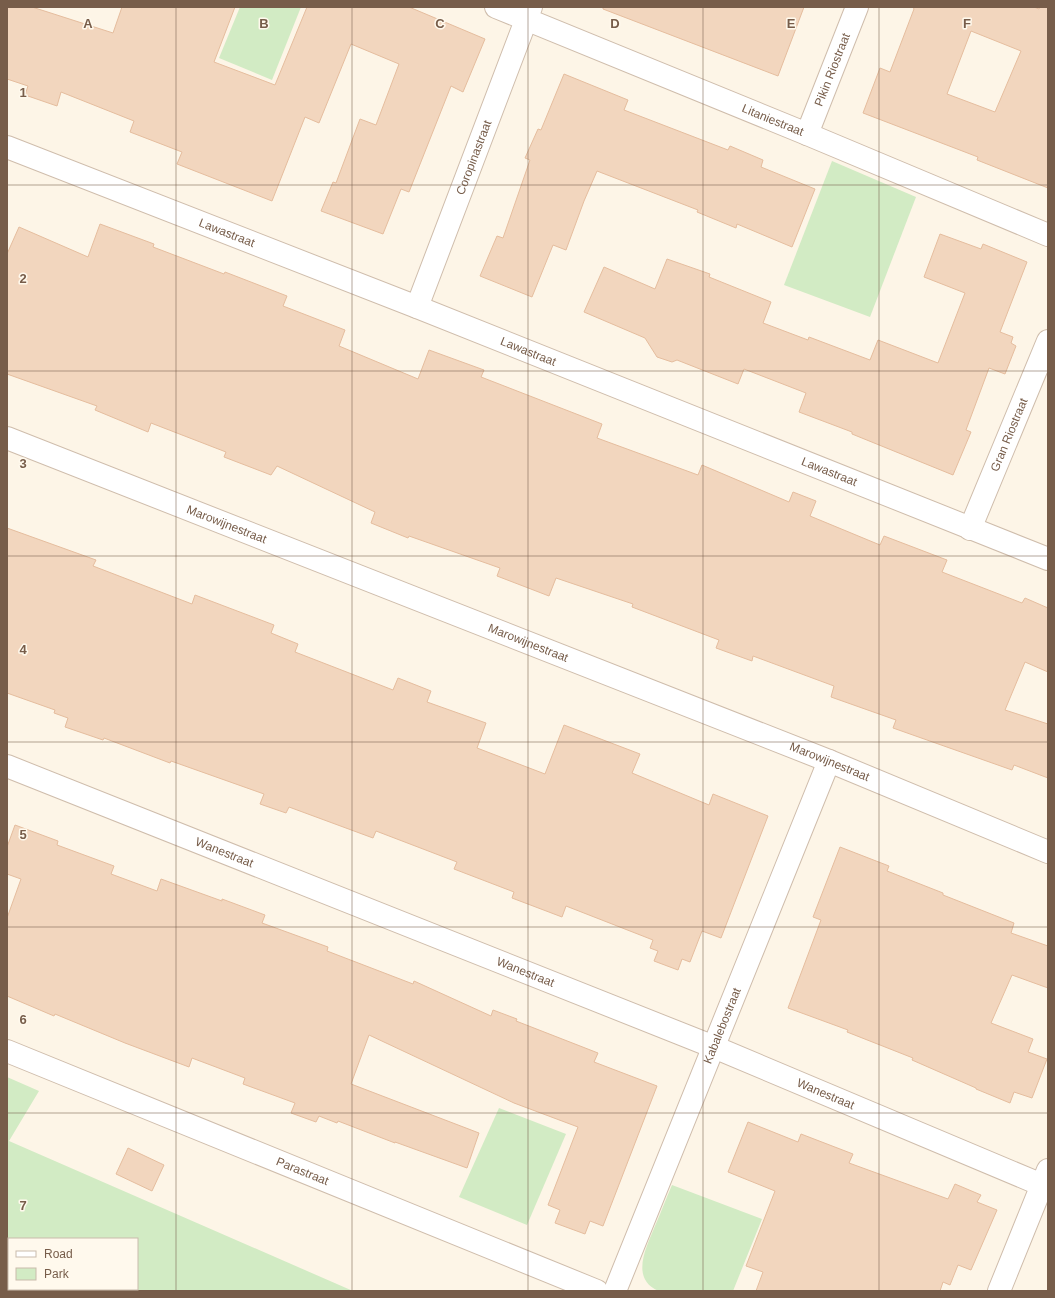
<svg xmlns="http://www.w3.org/2000/svg" width="1055" height="1298" font-family="Arial,sans-serif">
  <style>
    .green { fill: #d2ebc4; fill-rule: evenodd }
    .building { fill: #f2d6be; stroke: #e5bd9e; fill-rule: evenodd }
    .lines { fill: none; stroke-linecap: round; stroke-linejoin: round }
    .minor-casing { stroke: #cfbdac; stroke-width: 24 }
    .minor { stroke: #fff; stroke-width: 22 }
    .grid { fill: none; stroke: #775d4a; stroke-width: 1; stroke-opacity: 0.55 }
    .labels { text-anchor: middle; dominant-baseline: central; stroke-width: 3; stroke-linejoin: round; paint-order: stroke }
    .street-label { font-size: 12px; fill: #775d4a; stroke: #fff9ed }
    .grid-label { font-size: 13px; text-anchor: middle; font-weight: bold; fill: #775d4a; stroke: #fff9ed; stroke-width: 3; stroke-linejoin: round; paint-order: stroke }
  </style>
  <rect width="100%" height="100%" fill="#fdf5e7"/>
  <g class="green">
    <polygon points="240,7 301,7 272,80 219,58"/>
    <polygon points="832,161 916,197 870,317 784,285"/>
    <path d="M7,1077L39,1091L9,1141L353,1291H7ZM9,1239H137V1289H9Z"/>
    <polygon points="499,1108 566,1134 527,1225 459,1197"/>
    <path d="M672,1185L762,1219L733,1291H659C629,1279 647,1246 655,1226C661,1212 666,1199 672,1185Z"/>
  </g>
  <g class="building">
    <polygon points="7,7 32,7 113,33 122,7 235,7 214,62 275,85 307,7 409,7 485,39 463,92 451,86 409,192 401,189 383,234 321,211 333,182 336,183 360,119 376,125 399,64 351,44 319,123 305,117 272,201 177,164 182,152 130,132 134,121 61,92 57,106 25,95 28,86 7,79"/>
    <polygon points="603,7 804,7 778,76 603,9"/>
    <path d="M913,7H1034L1039,9L1040,7H1048V188L977,160L978,157L863,113L880,68L890,72L914,9ZM971,31L1021,51L995,112L947,94Z"/>
    <polygon points="564,74 628,100 624,110 728,150 730,146 763,160 761,167 815,189 792,247 737,224 736,228 697,212 698,210 597,171 584,201 566,250 553,245 532,297 480,276 497,236 503,238 530,160 525,158 538,129 541,130"/>
    <polygon points="100,224 154,244 153,247 224,274 225,272 287,296 283,306 345,330 339,346 418,379 429,350 484,370 481,377 602,424 597,438 698,475 702,465 789,502 793,492 816,501 810,516 880,545 884,536 947,560 942,572 1022,603 1025,598 1048,608 1048,672 1025,662 1005,710 1048,724 1048,778 1014,765 1012,770 893,728 896,720 831,697 834,686 753,656 752,661 716,648 719,640 632,607 633,604 556,578 549,596 497,576 500,568 409,536 408,538 371,523 375,512 277,466 271,475 224,457 226,452 151,423 148,432 95,410 97,406 7,374 7,254 19,227 88,257"/>
    <polygon points="940,234 981,249 983,244 1027,262 1000,332 1013,337 1011,343 1016,346 1005,374 989,368 966,430 971,432 953,475 852,434 852,432 799,412 806,393 744,369 738,384 677,360 672,362 657,357 645,338 584,312 604,267 655,289 667,259 710,274 709,277 771,302 763,323 808,340 809,337 870,360 878,340 938,363 965,293 924,277"/>
    <polygon points="7,528 96,560 93,566 192,604 195,595 274,625 271,633 298,644 295,652 393,690 398,678 431,691 427,702 486,723 477,748 545,774 564,725 640,754 632,773 709,805 713,794 768,816 721,938 702,931 690,962 682,959 678,970 654,961 658,951 650,948 653,940 566,906 562,917 512,898 514,892 454,869 457,862 376,831 373,838 289,807 286,813 260,804 264,794 171,761 170,763 104,738 103,740 65,727 68,718 54,713 55,710 7,693"/>
    <polygon points="15,825 58,841 57,845 114,866 111,874 157,891 161,879 222,901 222,899 265,915 262,923 328,947 327,951 413,984 414,981 491,1016 493,1010 517,1019 516,1021 598,1053 594,1062 657,1086 603,1226 590,1221 585,1234 555,1223 560,1210 548,1205 578,1127 514,1103 369,1035 351,1084 479,1133 467,1168 395,1142 395,1143 338,1121 337,1123 319,1116 316,1122 291,1113 295,1103 243,1084 245,1078 192,1058 189,1067 125,1043 55,1014 54,1016 7,996 7,918 21,879 7,874 7,847"/>
    <polygon points="840,847 889,866 887,871 943,893 943,895 1014,923 1011,933 1048,946 1048,988 1012,975 991,1023 1033,1039 1028,1052 1047,1059 1032,1098 1014,1092 1010,1103 976,1089 976,1088 912,1060 913,1058 847,1032 848,1030 788,1008 821,920 813,917"/>
    <polygon points="748,1122 798,1142 801,1134 853,1154 849,1163 948,1199 955,1184 981,1195 977,1202 997,1210 971,1270 958,1265 950,1285 943,1282 940,1291 756,1291 763,1272 746,1266 775,1191 728,1172"/>
    <polygon points="128,1148 164,1165 152,1191 116,1174"/>
  </g>
  <g class="lines">
    <g class="minor-casing">
      <g id="minor">
        <path id="s1" d="M496,7L807,134L1048,235"/>
        <path id="s2" d="M807,134L857,7"/>
        <path id="s3" d="M7,147L417,307L1048,559"/>
        <path id="s4" d="M417,307L531,7"/>
        <path id="s5" d="M7,438L829,761L1048,852"/>
        <path id="s6" d="M970,529L1048,341"/>
        <path id="s7" d="M7,766L714,1047L1042,1185"/>
        <path id="s8" d="M7,1051L597,1291"/>
        <path id="s9" d="M615,1291L829,761"/>
        <polyline points="999,1291 1048,1170"/>
      </g>
    </g>
    <use href="#minor" class="minor"/>
  </g>
  <path class="grid" d="M176,7V1291M352,7V1291M528,7V1291M703,7V1291M879,7V1291M7,185H1048M7,371H1048M7,556H1048M7,742H1048M7,927H1048M7,1113H1048"/>
  <g class="labels">
    <g class="street-label">
      <text stroke="none"><textPath href="#s2" startOffset="69">Pikin Riostraat</textPath></text>
      <text stroke="none"><textPath href="#s1" startOffset="299">Litaniestraat</textPath></text>
      <text stroke="none"><textPath href="#s4" startOffset="160">Coropinastraat</textPath></text>
      <text stroke="none"><textPath href="#s3" startOffset="236">Lawastraat</textPath></text>
      <text stroke="none"><textPath href="#s3" startOffset="560">Lawastraat</textPath></text>
      <text stroke="none"><textPath href="#s6" startOffset="102">Gran Riostraat</textPath></text>
      <text stroke="none"><textPath href="#s3" startOffset="884">Lawastraat</textPath></text>
      <text stroke="none"><textPath href="#s5" startOffset="236">Marowijnestraat</textPath></text>
      <text stroke="none"><textPath href="#s5" startOffset="560">Marowijnestraat</textPath></text>
      <text stroke="none"><textPath href="#s5" startOffset="884">Marowijnestraat</textPath></text>
      <text stroke="none"><textPath href="#s7" startOffset="234">Wanestraat</textPath></text>
      <text stroke="none"><textPath href="#s7" startOffset="558">Wanestraat</textPath></text>
      <text stroke="none"><textPath href="#s9" startOffset="286">Kabalebostraat</textPath></text>
      <text stroke="none"><textPath href="#s7" startOffset="882">Wanestraat</textPath></text>
      <text stroke="none"><textPath href="#s8" startOffset="319">Parastraat</textPath></text>
    </g>
  </g>
  <g class="grid-label">
    <text x="88" y="28">A</text>
    <text x="264" y="28">B</text>
    <text x="440" y="28">C</text>
    <text x="615" y="28">D</text>
    <text x="791" y="28">E</text>
    <text x="967" y="28">F</text>
    <text x="23" y="97">1</text>
    <text x="23" y="283">2</text>
    <text x="23" y="468">3</text>
    <text x="23" y="654">4</text>
    <text x="23" y="839">5</text>
    <text x="23" y="1024">6</text>
    <text x="23" y="1210">7</text>
  </g>
  <rect width="1055" height="1298" fill="none" stroke="#775d4a" stroke-width="16"/>
  <rect x="8" y="1238" width="130" height="52" fill="#fff9ed" stroke="#c9bbac"/>
  <rect x="16" y="1251" width="20" height="6" fill="#ffffff" stroke="#c9bbac"/>
  <text x="44" y="1258" font-size="12" fill="#775d4a">Road</text>
  <rect x="16" y="1268" width="20" height="12" fill="#d2ebc4" stroke="#c9bbac"/>
  <text x="44" y="1278" font-size="12" fill="#775d4a">Park</text>
</svg>
